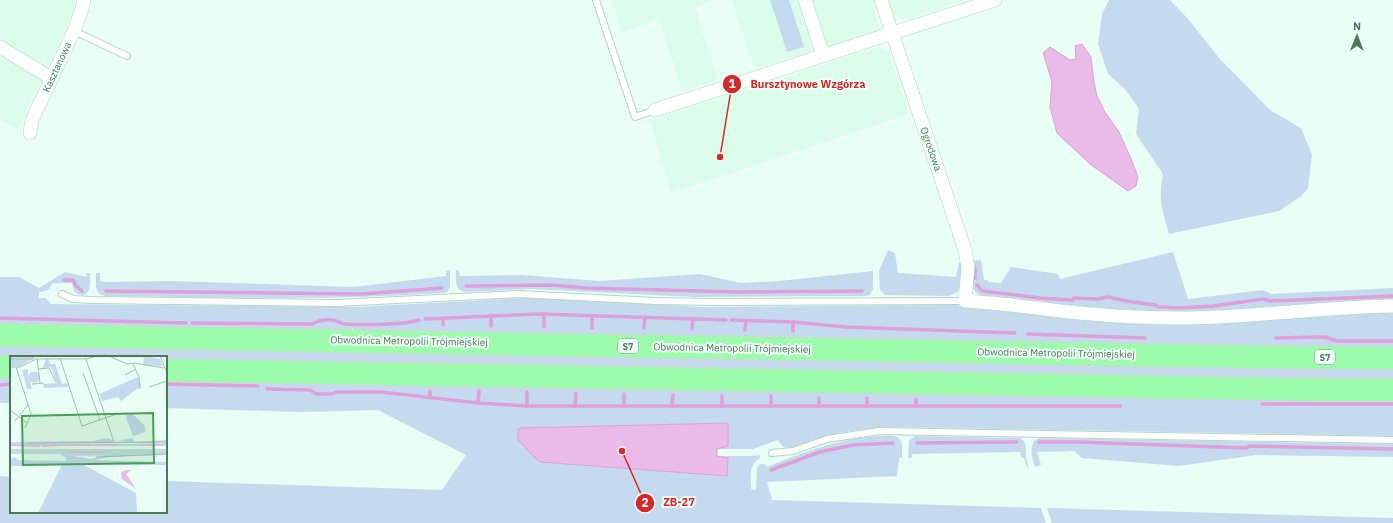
<svg xmlns="http://www.w3.org/2000/svg" width="1393" height="523" font-family="'IBM Plex Sans',sans-serif">
  <style>
    .residential { fill: #dcfceb }
    .green { fill: #c5daee }
    .water { fill: #eabae8; stroke: #dda0da }
    .lines { fill: none; stroke-linecap: round; stroke-linejoin: round }
    .stream { stroke: #dda0da; stroke-width: 3.5 }
    .service-casing { stroke: #b2d7bf; stroke-width: 8 }
    .minor-casing { stroke: #b2d7bf; stroke-width: 14 }
    .motorway-casing { stroke: #ccdad0; stroke-width: 24 }
    .service { stroke: #fff; stroke-width: 6 }
    .minor { stroke: #fff; stroke-width: 13 }
    .motorway { stroke: #9bfdab; stroke-width: 22 }
    .labels { text-anchor: middle; dominant-baseline: central; stroke-width: 4; stroke-linejoin: round; paint-order: stroke }
    .shield { fill: #f1fff8; stroke: #7ba387; stroke-width: 1 }
    .shield-label { font-size: 9px; font-weight: bold; fill: #497c56 }
    .street-label { font-size: 10px; fill: #497c56; stroke: #f1fff8 }
    .inset-river { fill: none; stroke: #eabae8; stroke-width: 2 }
    .inset-road { fill: none; stroke: #9fc2ac; stroke-width: 1 }
    .view { fill: #489f57; fill-opacity: 0.15; stroke: #489f57; stroke-width: 2 }
    .inset-edge { fill: none; stroke: #497c56; stroke-width: 2 }
    .leader { fill: none; stroke: #d62828; stroke-width: 1.5 }
    .callout-dot { fill: #d62828; stroke: #f1fff8; stroke-width: 1.5 }
    .mark-label { font-size: 12px; text-anchor: middle; font-weight: bold; fill: #fff }
    .callout-label { font-size: 11px; text-anchor: middle; font-weight: bold; fill: #d62828; stroke: #f1fff8; stroke-width: 4; stroke-linejoin: round; paint-order: stroke }
  </style>
  <rect width="100%" height="100%" fill="#e9fef4"/>
  <g class="residential">
    <polygon points="0,0 75,0 76,3 72,15 18,130 0,119"/>
    <polygon points="612,0 713,0 695,7 718,80 682,92 659,19 622,33"/>
    <polygon points="732,0 871,0 881,31 754,69"/>
    <polygon points="889,0 965,0 904,20 894,15"/>
    <polygon points="877,47 889,51 909,114 671,193 650,120"/>
  </g>
  <g class="green">
    <polygon points="770,0 789,0 804,47 787,52"/>
    <path d="M1109,0H1170L1189,20L1219,58L1270,110L1301,128L1312,155L1308,188L1301,196L1279,211L1169,234C1162,209 1158,200 1163,174L1136,134L1139,109L1124,88L1108,74L1098,44L1102,14Z"/>
    <polygon points="888,250 895,253 898,273 956,277 959,262 965,262 959,290 956,293 948,296 885,295 880,290 879,271"/>
    <polygon points="1173,252 1188,299 1263,290 1271,294 1393,288 1393,301 1219,312 1136,312 981,296 976,293 973,289 970,261 981,260 984,280 987,280 988,282 1001,283 1011,267 1058,274 1060,279"/>
    <path d="M450,270V287L447,292L442,293C330,301 217,297 105,296L99,294L96,288V273H100V281L106,282L170,281L353,287L446,276V271Z"/>
    <path d="M456,270H459L460,276L522,275L599,281L700,274L741,283L779,281L873,271V289L870,295L865,296L694,297L531,289L464,292C454,289 456,279 456,270Z"/>
    <path d="M65,272L86,277L87,273H90C90,281 92,292 83,295C75,295 73,290 72,283H52C50,290 46,292 39,292V298H46L51,304L356,307L524,298L705,307L954,305L1069,317L1393,310V349L0,325V277H19L39,288Z"/>
    <polygon points="0,342 1393,365 1393,384 166,363 166,357 11,357 0,360"/>
    <rect x="0" y="377" width="11" height="26"/>
    <path d="M166,380L1393,400V436L891,427C866,428 841,431 816,439C807,442 793,450 783,447L778,440L753,449H717L728,445V423L599,426L518,429V440L537,460L540,462L727,476L728,458L717,456H749L760,455V458C748,466 751,476 751,489L756,490L757,468L760,464H764L767,467C804,452 840,438 880,436C887,436 894,434 900,439L902,443V458H899L897,476L767,482L772,500L1041,508L1046,523H0V476L11,477V512H166V481L442,490L466,455L378,410L302,412L166,408Z"/>
    <path d="M915,436L1019,438C1029,442 1025,450 1026,458C1027,462 1028,465 1029,468L1028,469L1024,458H1021L1020,452L912,454V458H908L909,441Z"/>
    <path d="M1040,438L1393,444V457L1256,455L1179,466L1082,458L1074,451L1037,452L1041,465L1035,467C1032,458 1029,448 1035,440Z"/>
    <polygon points="1047,508 1393,518 1393,523 1052,523"/>
  </g>
  <g class="water">
    <polygon points="1082,44 1091,57 1094,82 1097,96 1105,112 1119,132 1132,161 1138,177 1136,186 1128,191 1090,164 1057,133 1050,107 1052,82 1043,53 1050,47 1070,60 1076,59 1075,46"/>
    <polygon points="728,423 728,446 717,449 717,456 728,458 727,476 540,462 537,460 518,440 518,429 520,428"/>
  </g>
  <g class="lines">
    <g class="stream">
      <polyline points="975,268 975,278"/>
      <polyline points="64,280 73,280 76,286 82,291"/>
      <polyline points="977,285 982,291 1040,298 1072,300 1074,298 1098,299 1107,297 1133,302 1155,305 1159,307 1180,308 1213,306 1263,299 1271,301 1393,296"/>
      <polyline points="466,286 552,285 585,288 740,292 862,291"/>
      <polyline points="106,291 362,294 442,288"/>
      <polyline points="0,318 186,323"/>
      <polyline points="425,319 539,314 726,320"/>
      <polyline points="731,320 793,322 846,327 1015,333"/>
      <path d="M192,323L312,324C318,321 325,319 333,320C337,321 340,323 345,324C360,325 406,325 419,320"/>
      <polyline points="443,325 443,318"/>
      <polyline points="491,326 491,315"/>
      <polyline points="544,327 544,314"/>
      <polyline points="592,328 592,316"/>
      <polyline points="644,328 645,317"/>
      <polyline points="692,329 693,319"/>
      <polyline points="745,330 746,321"/>
      <polyline points="793,331 793,322"/>
      <polyline points="1028,334 1145,338"/>
      <polyline points="1276,338 1325,337 1337,341 1393,341"/>
      <polyline points="166,384 258,386"/>
      <polyline points="0,385 11,384"/>
      <polyline points="267,389 310,390 317,394 332,394 337,392 381,392 478,403 527,406 1120,406"/>
      <polyline points="771,396 771,406"/>
      <polyline points="430,397 430,391"/>
      <polyline points="478,403 479,391"/>
      <polyline points="1262,404 1393,404"/>
      <polyline points="527,406 527,392"/>
      <polyline points="575,406 576,393"/>
      <polyline points="624,406 624,394"/>
      <polyline points="672,406 673,395"/>
      <polyline points="722,406 722,396"/>
      <polyline points="819,406 819,398"/>
      <polyline points="867,406 867,398"/>
      <polyline points="916,406 916,399"/>
      <polyline points="1039,442 1076,442 1247,448 1249,446 1393,449"/>
      <polyline points="917,443 1017,442"/>
      <polyline points="771,470 820,452 853,445 893,443"/>
    </g>
    <g class="service-casing">
      <g id="service">
        <polyline points="596,0 635,117 655,110"/>
        <polyline points="74,31 127,56"/>
        <polyline points="62,294 73,299 93,300 336,303 518,294 655,301 714,302 965,301"/>
        <polyline points="772,453 793,451 827,439 879,431 1393,440"/>
      </g>
    </g>
    <g class="minor-casing">
      <g id="minor">
        <polyline points="805,0 823,55"/>
        <path d="M881,0L965,250L968,267L965,301C1003,303 1041,309 1079,313C1112,316 1146,318 1179,318C1250,318 1321,307 1393,306"/>
        <polyline points="0,47 51,78"/>
        <polyline points="655,110 995,0"/>
        <polyline points="30,133 32,120 74,31 82,9 84,0"/>
      </g>
    </g>
    <g class="motorway-casing">
      <g id="motorway">
        <polyline points="0,335 1257,357 1393,358"/>
        <polyline points="0,367 11,367"/>
        <polyline points="166,370 1336,390 1393,390"/>
      </g>
    </g>
    <use href="#service" class="service"/>
    <use href="#minor" class="minor"/>
    <use href="#motorway" class="motorway"/>
  </g>
  <g class="labels">
    <g class="shield">
      <rect x="618" y="339" width="20" height="14" rx="3"/>
      <rect x="1315" y="350" width="20" height="14" rx="3"/>
    </g>
    <g class="shield-label">
      <text x="628" y="346">S7</text>
      <text x="1325" y="357">S7</text>
    </g>
    <g class="street-label">
      <text transform="translate(57 67) rotate(-65)">Kasztanowa</text>
      <text transform="translate(931 149) rotate(71)">Ogrodowa</text>
      <text transform="translate(409 341) rotate(1)">Obwodnica Metropolii Trójmiejskiej</text>
      <text transform="translate(732 348) rotate(1)">Obwodnica Metropolii Trójmiejskiej</text>
      <text transform="translate(1056 353) rotate(1)">Obwodnica Metropolii Trójmiejskiej</text>
    </g>
  </g>
  <g transform="translate(10 356)">
    <rect width="157" height="157" fill="#e9fef4"/>
    <path d="M0,0H27L10,10H0ZM134,0L150,3L153,10L133,9ZM36,3H39L40,8H45L52,28L57,27L58,31L34,32L33,28L47,27L41,11L33,12ZM18,13V19L22,33H17L12,14ZM18.5 21a5.5 5.5 0 1 1 11 0a5.5 5.5 0 1 1-11 0ZM128,21L131,30L111,45L108,41L92,45L89,38ZM117,57H122L135,70V76L123,80L116,62ZM96,82L107,85L123,82L125,86L156,84L157,86L120,87L104,84L102,86L17,87L121,88L147,87H157V90H0V86L83,85ZM0,95H157V98L62,100L81,103L96,99H157L99,101L85,104L157,106V109H74L126,137L127,157H28L52,109L4,110L0,109V104L4,101L8,104L55,105L57,102L49,98H0Z" fill="#c5daee"/>
    <path d="M117,114H121L116,118L126,133L112,123L111,116Z" fill="#eabae8"/>
    <path class="inset-river" d="M0,89L30,90M53,89H81M82,89H108M133,89H153M32,90L52,89M55,96H93"/>
    <path class="inset-road" d="M99,0L117,8L124,7M150,0L157,17M27,2L30,27M50,2L72,70L107,58M0,3H76L87,0M76,3L104,86M124,7L154,12M123,8L129,21L130,33M0,11H10L24,4M6,11L21,58L15,72M28,13L39,12L46,26M73,17L90,64M115,19L126,13M22,28L34,27M139,31L157,25M0,54L17,67M5,65L18,49M19,87L157,86M0,94H157M86,101L157,98"/>
    <path class="view" d="M143,57L144,107L13,109L12,60Z"/>
    <rect width="157" height="157" class="inset-edge"/>
  </g>
  <path class="leader" d="M720 157L732 84M622 451L645 503"/>
  <g class="callout-dot">
    <circle cx="720" cy="157" r="4"/>
    <circle cx="622" cy="451" r="4"/>
    <circle cx="732" cy="84" r="10"/>
    <circle cx="645" cy="503" r="10"/>
  </g>
  <g class="mark-label">
    <text x="732" y="88">1</text>
    <text x="645" y="507">2</text>
  </g>
  <g class="callout-label">
    <text x="808" y="88">Bursztynowe Wzgórza</text>
    <text x="679" y="506">ZB-27</text>
  </g>
  <g transform="translate(1357 36) rotate(1)" stroke="#f1fff8" stroke-width="3" paint-order="stroke">
  <path d="M0-3L7 15L0 10L-7 15Z" fill="#497c56"/>
  <text y="-6" font-size="11" font-weight="bold" text-anchor="middle" fill="#497c56">N</text>
  </g>
</svg>
